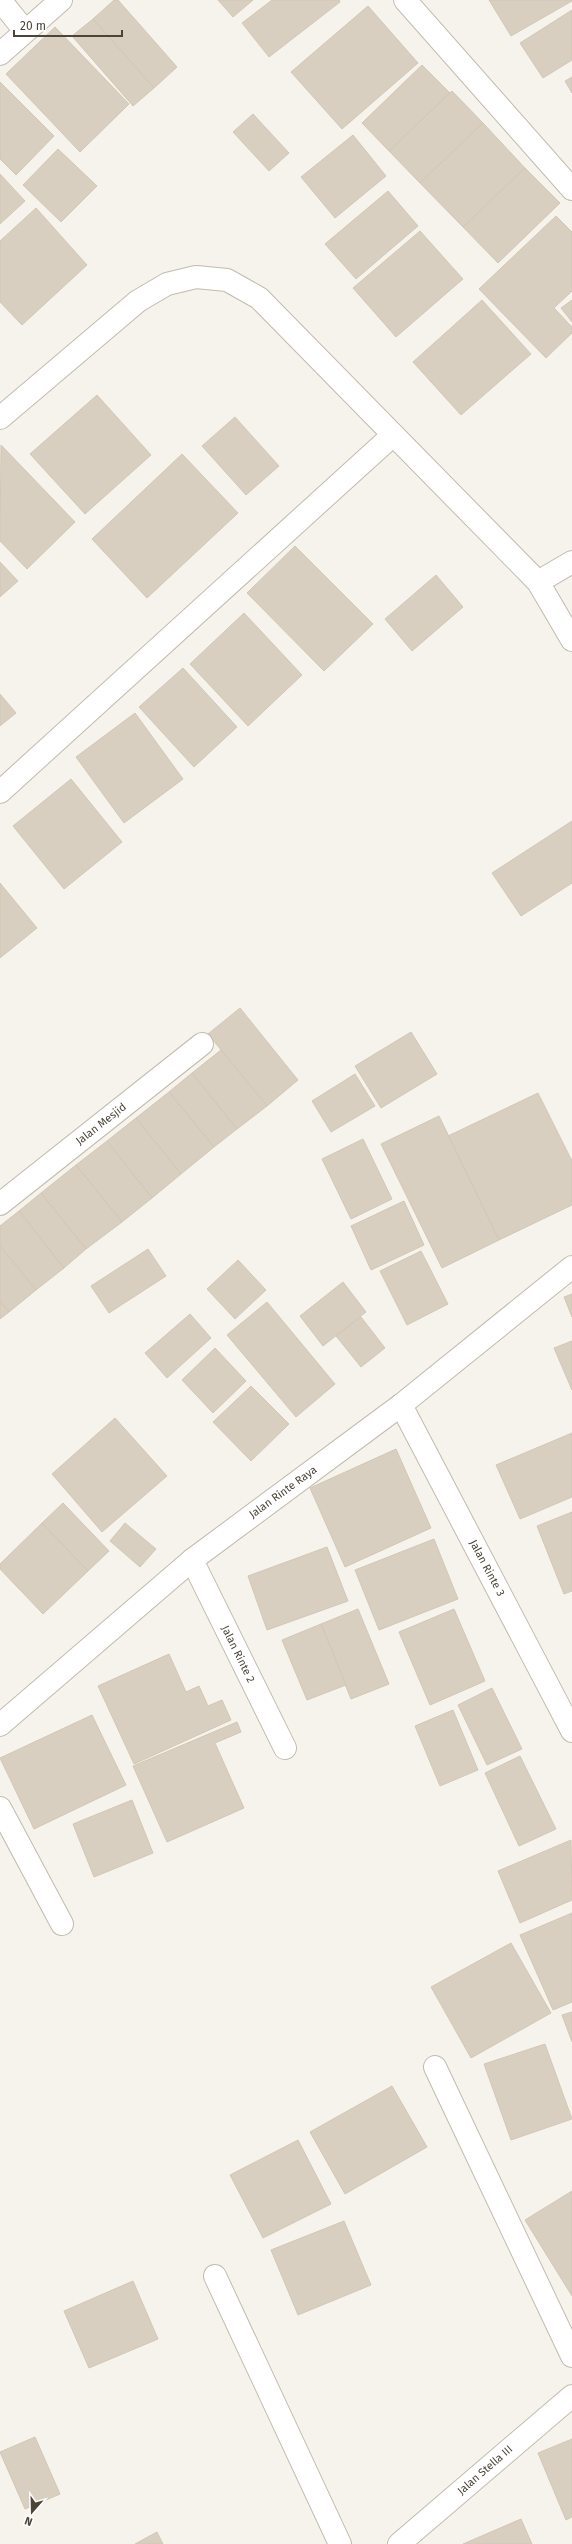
<svg xmlns="http://www.w3.org/2000/svg" width="572" height="2544" font-family="'Fira Sans',sans-serif">
  <style>
    .building { fill: #d8cfc1; stroke: #d3c7b4 }
    .lines { fill: none; stroke-linecap: round; stroke-linejoin: round }
    .street-casing { stroke: #c2bbae; stroke-width: 24 }
    .street { stroke: #fff; stroke-width: 22 }
    .labels { text-anchor: middle; dominant-baseline: central; stroke-width: 4; stroke-linejoin: round; paint-order: stroke }
    .street-label { font-size: 11px; fill: #4b4439; stroke: #fff }
  </style>
  <rect width="100%" height="100%" fill="#f6f3ec"/>
  <g class="building">
    <polygon points="114,0 118,0 177,67 154,88 93,19"/>
    <polygon points="218,0 253,0 233,17"/>
    <polygon points="272,0 339,0 340,2 269,57 242,23"/>
    <polygon points="489,0 572,0 572,1 511,36"/>
    <polygon points="368,6 418,63 342,129 291,72"/>
    <polygon points="572,10 572,60 543,78 520,43"/>
    <polygon points="93,19 154,88 133,106 72,36"/>
    <polygon points="55,27 129,104 80,152 6,74"/>
    <polygon points="422,65 450,93 389,151 362,123"/>
    <polygon points="572,77 572,93 565,81"/>
    <polygon points="0,82 54,136 16,175 0,159"/>
    <polygon points="452,91 483,123 420,183 389,151"/>
    <polygon points="253,114 289,153 269,171 233,132"/>
    <polygon points="483,123 525,168 463,227 420,183"/>
    <polygon points="353,135 386,176 335,218 301,177"/>
    <polygon points="58,149 97,186 61,222 23,185"/>
    <polygon points="525,168 560,203 498,263 463,227"/>
    <polygon points="0,174 25,201 0,224"/>
    <polygon points="388,191 418,226 356,279 325,244"/>
    <polygon points="36,208 87,265 22,325 0,302 0,241"/>
    <polygon points="556,216 572,232 572,291 554,308 572,327 572,333 546,358 479,289"/>
    <polygon points="420,231 463,279 396,337 353,288"/>
    <polygon points="482,300 531,354 461,415 413,362"/>
    <polygon points="572,300 572,322 561,308"/>
    <polygon points="97,395 151,455 85,514 30,454"/>
    <polygon points="235,417 279,466 246,495 202,446"/>
    <polygon points="1,445 75,522 27,569 0,541"/>
    <polygon points="182,454 238,513 147,598 92,539"/>
    <polygon points="295,546 373,624 324,671 247,593"/>
    <polygon points="0,562 18,581 0,597"/>
    <polygon points="436,575 463,607 412,651 385,619"/>
    <polygon points="244,613 302,675 248,726 190,664"/>
    <polygon points="183,668 237,727 194,767 139,707"/>
    <polygon points="0,694 16,713 0,726"/>
    <polygon points="135,713 183,779 124,823 76,757"/>
    <polygon points="71,779 122,842 64,889 13,826"/>
    <polygon points="572,821 572,883 521,916 492,873"/>
    <polygon points="0,883 37,928 0,958"/>
    <polygon points="240,1008 298,1080 267,1106 208,1034"/>
    <polygon points="411,1032 437,1074 381,1108 355,1066"/>
    <polygon points="221,1050 267,1106 237,1129 192,1073"/>
    <polygon points="192,1073 237,1129 214,1147 169,1092"/>
    <polygon points="355,1074 375,1106 331,1132 312,1101"/>
    <polygon points="169,1092 214,1147 181,1174 136,1118"/>
    <polygon points="538,1093 572,1161 572,1205 499,1240 448,1136"/>
    <polygon points="439,1116 499,1240 442,1268 381,1144"/>
    <polygon points="136,1118 181,1174 152,1198 107,1141"/>
    <polygon points="363,1139 392,1199 351,1219 322,1159"/>
    <polygon points="107,1141 152,1198 122,1222 76,1165"/>
    <polygon points="76,1165 122,1222 86,1249 41,1193"/>
    <polygon points="41,1193 86,1249 64,1268 19,1211"/>
    <polygon points="404,1201 424,1245 371,1270 351,1226"/>
    <polygon points="19,1211 64,1268 36,1290 0,1246 0,1226"/>
    <polygon points="0,1246 36,1290 9,1312 0,1301"/>
    <polygon points="148,1249 166,1276 109,1313 91,1286"/>
    <polygon points="421,1251 448,1304 407,1325 380,1271"/>
    <polygon points="238,1260 266,1290 235,1319 207,1289"/>
    <polygon points="343,1282 366,1312 323,1346 300,1316"/>
    <polygon points="572,1294 572,1317 564,1297"/>
    <polygon points="0,1301 9,1312 0,1319"/>
    <polygon points="267,1302 335,1384 296,1417 227,1335"/>
    <polygon points="190,1314 211,1338 167,1378 145,1353"/>
    <polygon points="361,1317 385,1348 361,1367 336,1336"/>
    <polygon points="572,1341 572,1390 554,1348"/>
    <polygon points="215,1348 246,1381 213,1413 182,1380"/>
    <polygon points="251,1386 289,1424 251,1461 213,1422"/>
    <polygon points="115,1418 167,1476 102,1532 52,1474"/>
    <polygon points="572,1433 572,1497 520,1519 496,1465"/>
    <polygon points="396,1449 431,1528 345,1567 310,1488"/>
    <polygon points="63,1503 109,1551 88,1571 42,1523"/>
    <polygon points="572,1512 572,1591 564,1594 537,1526"/>
    <polygon points="42,1523 88,1571 43,1614 0,1569 0,1564"/>
    <polygon points="125,1523 156,1549 140,1567 110,1541"/>
    <polygon points="434,1539 458,1599 379,1630 355,1570"/>
    <polygon points="327,1547 348,1601 267,1630 248,1576"/>
    <polygon points="358,1609 389,1684 351,1699 321,1624"/>
    <polygon points="454,1609 485,1681 430,1705 399,1632"/>
    <polygon points="321,1624 346,1685 307,1700 282,1640"/>
    <polygon points="169,1654 186,1692 199,1686 208,1706 222,1700 231,1720 134,1764 98,1686"/>
    <polygon points="492,1688 522,1749 487,1765 458,1705"/>
    <polygon points="453,1710 478,1770 440,1786 415,1726"/>
    <polygon points="92,1715 126,1785 34,1829 0,1758"/>
    <polygon points="237,1722 241,1732 215,1743 244,1808 167,1842 133,1766"/>
    <polygon points="520,1756 556,1829 519,1846 485,1773"/>
    <polygon points="132,1800 153,1853 94,1877 73,1824"/>
    <polygon points="571,1840 572,1900 520,1923 498,1871"/>
    <polygon points="572,1913 572,2002 553,2010 520,1935"/>
    <polygon points="511,1943 551,2013 471,2058 431,1987"/>
    <polygon points="572,2012 572,2042 562,2015"/>
    <polygon points="545,2044 572,2119 511,2140 484,2064"/>
    <polygon points="392,2086 427,2147 345,2194 310,2132"/>
    <polygon points="298,2140 331,2204 263,2238 230,2175"/>
    <polygon points="572,2191 572,2296 525,2220"/>
    <polygon points="344,2221 371,2285 298,2315 271,2250"/>
    <polygon points="133,2281 158,2339 89,2368 64,2311"/>
    <polygon points="35,2437 60,2494 25,2509 0,2452"/>
    <polygon points="572,2439 572,2517 566,2520 538,2453"/>
    <polygon points="521,2519 532,2544 463,2544"/>
    <polygon points="157,2532 163,2544 135,2544"/>
  </g>
  <g class="lines">
    <g class="street-casing">
      <g id="street">
        <polyline points="0,0 25,31"/>
        <polyline points="405,0 572,189"/>
        <polyline points="0,54 61,0"/>
        <polyline points="0,418 138,301 167,284 196,277 227,280 259,298 538,582 572,640"/>
        <polyline points="538,582 572,562"/>
        <polyline points="0,792 393,435"/>
        <polyline points="0,1204 202,1044"/>
        <polyline points="401,1405 572,1731"/>
        <polyline points="192,1560 285,1748"/>
        <polyline points="0,1725 192,1560 401,1405 572,1267"/>
        <polyline points="0,1808 62,1924"/>
        <polyline points="435,2067 572,2356"/>
        <polyline points="215,2276 340,2544"/>
        <polyline points="399,2544 572,2396"/>
      </g>
    </g>
    <use href="#street" class="street"/>
  </g>
  <g class="labels">
    <g class="street-label">
      <text transform="translate(101 1124) rotate(-38)">Jalan Mesjid</text>
      <text transform="translate(283 1492) rotate(-36)">Jalan Rinte Raya</text>
      <text transform="translate(487 1568) rotate(62)">Jalan Rinte 3</text>
      <text transform="translate(238 1654) rotate(64)">Jalan Rinte 2</text>
      <text transform="translate(485 2470) rotate(-41)">Jalan Stella III</text>
    </g>
  </g>
  <g transform="translate(32 2512) rotate(200)" stroke="#ffffff" stroke-width="3" paint-order="stroke">
  <path d="M0-3L7 15L0 10L-7 15Z" fill="#4b4439"/>
  <text y="-6" font-size="11" font-weight="bold" text-anchor="middle" fill="#4b4439">N</text>
  </g>
  <path d="M14 30v6h108v-6" fill="none" stroke="#4b4439" stroke-width="2"/>
  <text x="20" y="30" font-size="12" fill="#4b4439" stroke="#ffffff" stroke-width="3" paint-order="stroke">20 m</text>
</svg>
